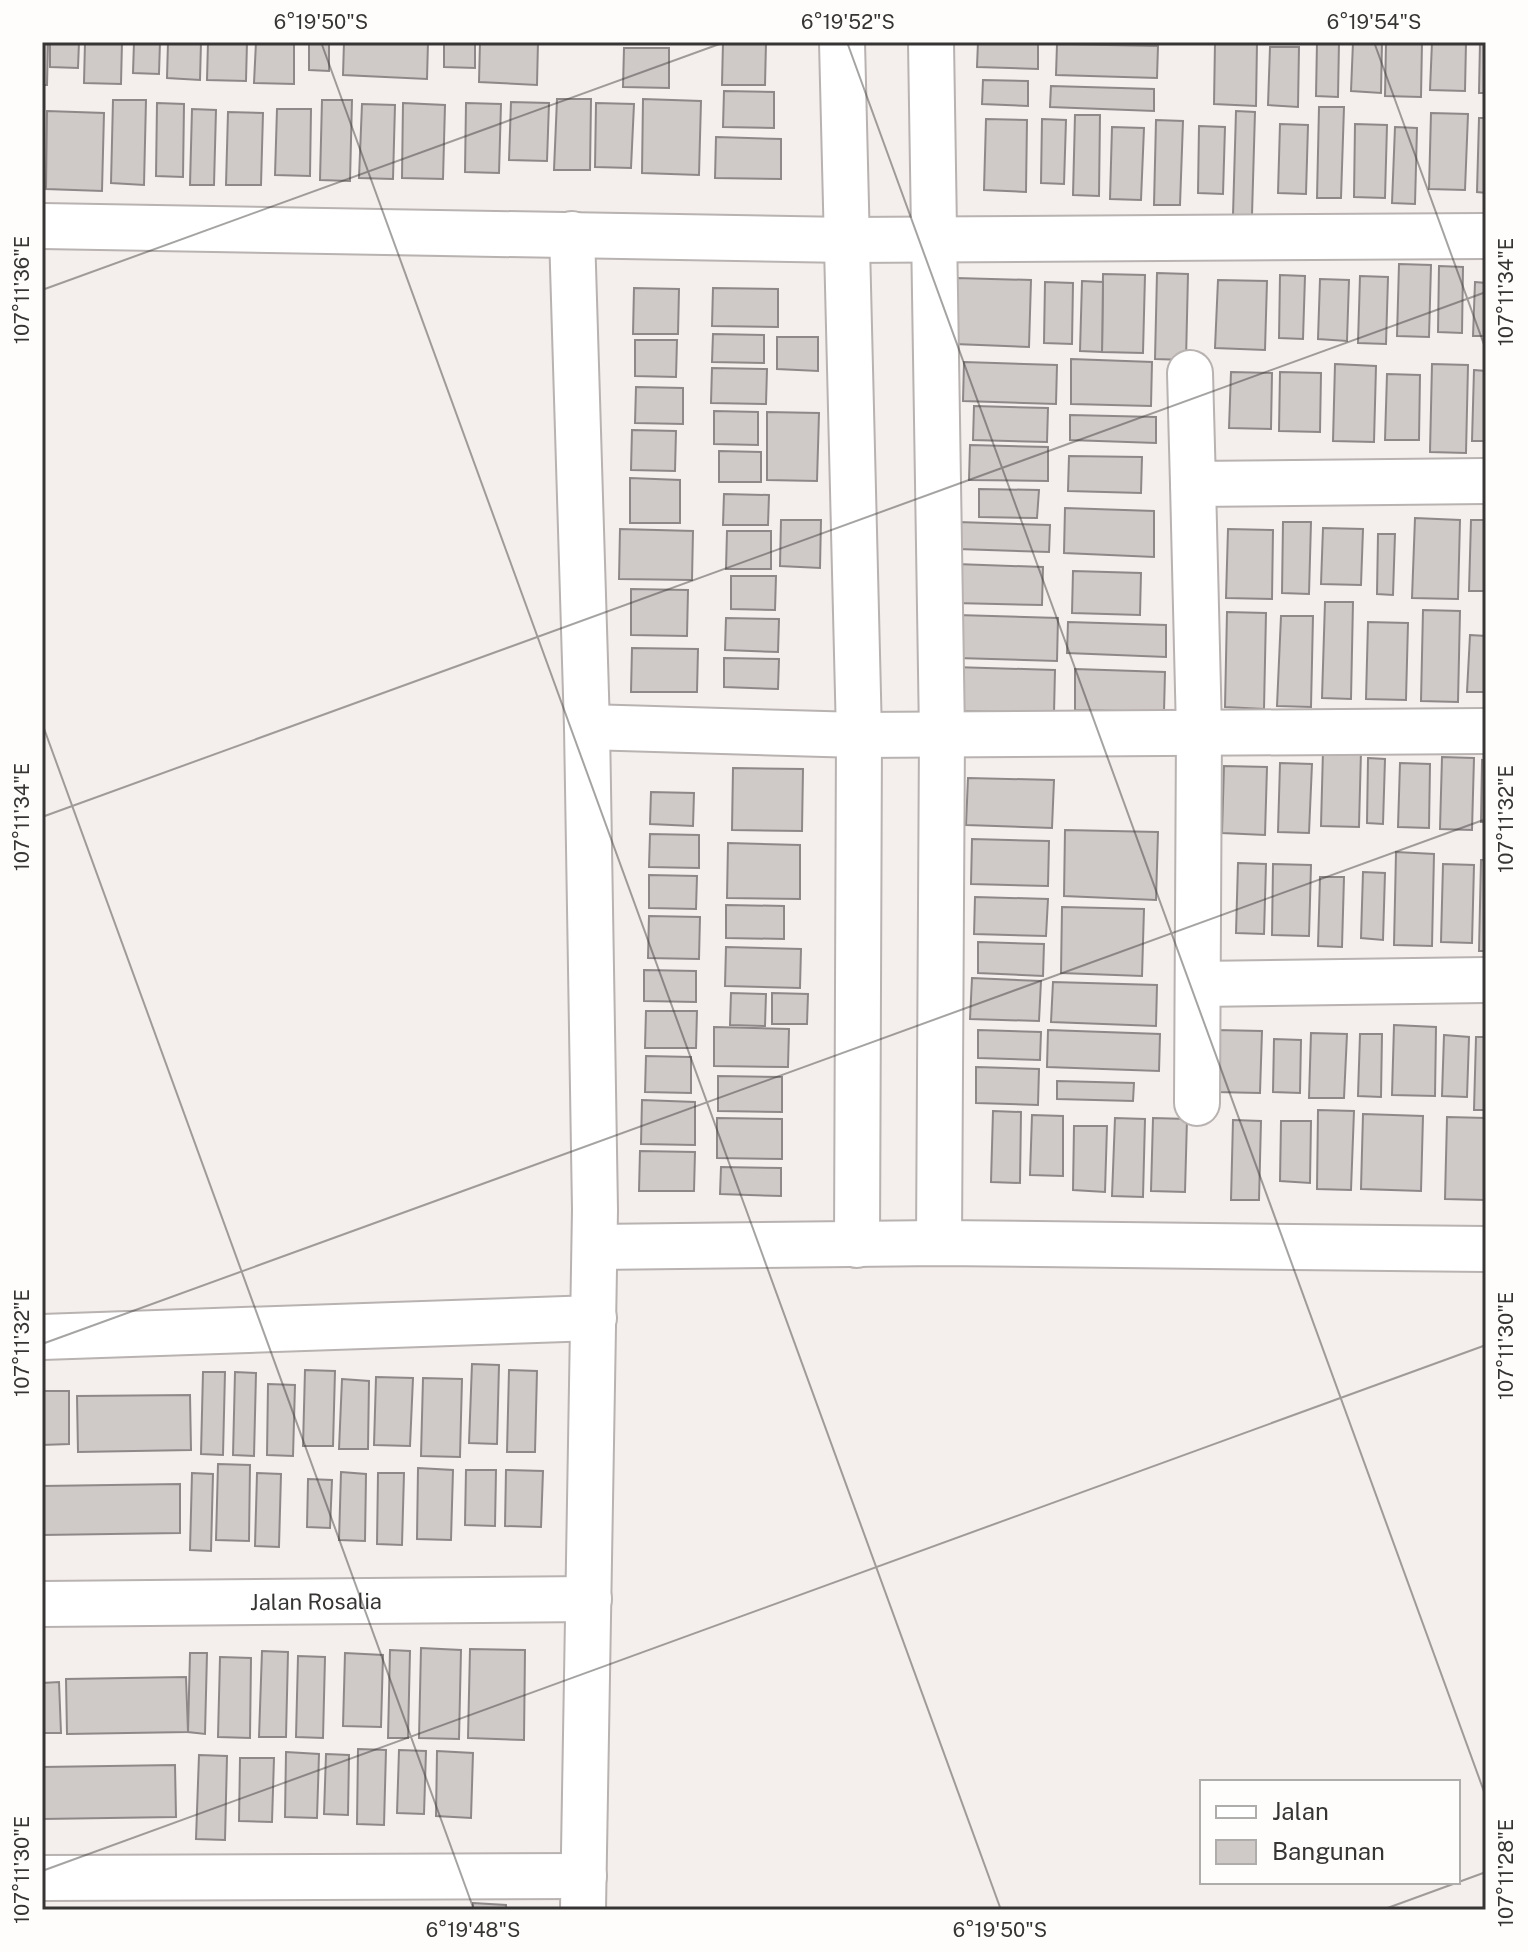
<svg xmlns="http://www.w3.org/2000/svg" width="1528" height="1952" font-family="'Public Sans',sans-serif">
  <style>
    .building { fill: #cfc9c8; stroke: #8e8988; stroke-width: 2 }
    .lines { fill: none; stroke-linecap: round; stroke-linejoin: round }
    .street-casing { stroke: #b8b2b1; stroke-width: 48 }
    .street { stroke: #fff; stroke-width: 44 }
    .ticks { fill: none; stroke: #373534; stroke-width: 2; stroke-opacity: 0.45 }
    .labels { text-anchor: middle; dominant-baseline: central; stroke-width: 6; stroke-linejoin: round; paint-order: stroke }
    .street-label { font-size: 22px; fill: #373534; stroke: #fffcfc }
    .neatline { fill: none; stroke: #373534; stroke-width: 3 }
    .ticks-label { font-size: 20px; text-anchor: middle; fill: #373534 }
  </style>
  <rect width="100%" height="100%" fill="#f4eeed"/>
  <g class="building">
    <polygon points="42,42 48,42 47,85 42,85"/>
    <polygon points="50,42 79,42 78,68 50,67"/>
    <polygon points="85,42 122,42 121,84 84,83"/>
    <polygon points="134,42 160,42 159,74 133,73"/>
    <polygon points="168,42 201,42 200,80 167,78"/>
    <polygon points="208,42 247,42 246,81 207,80"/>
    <polygon points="256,42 294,42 294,84 254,83"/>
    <polygon points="309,42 329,42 329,71 309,70"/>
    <polygon points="344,42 428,42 427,79 343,75"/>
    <polygon points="444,42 475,42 475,68 444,67"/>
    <polygon points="480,42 538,42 537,85 479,82"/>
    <polygon points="723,42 766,42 765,85 722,85"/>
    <polygon points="978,42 1038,42 1038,69 977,67"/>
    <polygon points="1215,42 1257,42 1256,106 1214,104"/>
    <polygon points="1317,42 1339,42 1338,97 1316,96"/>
    <polygon points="1353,42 1382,42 1381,93 1351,91"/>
    <polygon points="1386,42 1422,42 1421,97 1385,96"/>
    <polygon points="1432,42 1466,42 1465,91 1430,90"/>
    <polygon points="1480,42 1486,42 1486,93 1479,93"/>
    <polygon points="1057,44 1158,46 1157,78 1056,75"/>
    <polygon points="1270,47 1299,47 1298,107 1268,105"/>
    <polygon points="624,48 669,48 669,88 623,87"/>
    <polygon points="983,80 1028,81 1028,106 982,104"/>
    <polygon points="1051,86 1154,89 1154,111 1050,107"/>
    <polygon points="724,91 774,92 774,128 723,127"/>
    <polygon points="557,99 591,99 590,170 554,170"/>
    <polygon points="643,99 701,101 699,175 642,173"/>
    <polygon points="113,100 146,100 144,185 111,183"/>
    <polygon points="322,100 352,100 350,181 320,180"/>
    <polygon points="511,102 549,103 547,161 509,160"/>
    <polygon points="157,103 184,104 183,177 156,176"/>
    <polygon points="403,103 445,105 443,179 402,178"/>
    <polygon points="466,103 501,104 499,173 465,172"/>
    <polygon points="596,103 634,104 631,168 595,167"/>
    <polygon points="362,104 395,105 393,179 359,178"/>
    <polygon points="1319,107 1344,107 1341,198 1317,198"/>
    <polygon points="192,109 216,110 214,185 190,185"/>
    <polygon points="277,109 311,109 310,176 275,175"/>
    <polygon points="47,111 104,113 102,191 46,189"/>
    <polygon points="1236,111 1255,112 1252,215 1233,215"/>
    <polygon points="228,112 263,113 261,185 226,185"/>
    <polygon points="1431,113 1468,114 1465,190 1429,189"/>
    <polygon points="1075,115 1100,115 1099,196 1073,195"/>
    <polygon points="1479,118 1486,118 1486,193 1477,192"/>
    <polygon points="986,119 1027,120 1026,192 984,190"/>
    <polygon points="1042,119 1066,120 1064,184 1041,183"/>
    <polygon points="1156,120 1183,121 1180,205 1154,205"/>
    <polygon points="1280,124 1308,125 1306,194 1278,193"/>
    <polygon points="1355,124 1387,125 1385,198 1354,197"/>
    <polygon points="1199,126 1225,127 1223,194 1198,193"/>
    <polygon points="1112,127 1144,128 1141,200 1110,199"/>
    <polygon points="1395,127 1417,128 1415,204 1392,203"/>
    <polygon points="716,137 781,139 781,179 715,178"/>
    <polygon points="1399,264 1431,265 1429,337 1397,336"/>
    <polygon points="1439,266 1463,267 1462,333 1438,332"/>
    <polygon points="1157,273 1188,274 1186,360 1155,359"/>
    <polygon points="1103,274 1145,275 1143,353 1102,352"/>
    <polygon points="1280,275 1305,276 1303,339 1279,338"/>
    <polygon points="1360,276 1388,277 1386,344 1358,343"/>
    <polygon points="956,278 1031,280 1029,347 955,344"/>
    <polygon points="1320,279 1349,280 1347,341 1318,339"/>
    <polygon points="1218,280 1267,281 1265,350 1215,348"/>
    <polygon points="1082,281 1103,282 1102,352 1080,351"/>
    <polygon points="1045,282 1073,283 1072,344 1044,343"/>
    <polygon points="1475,282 1486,283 1486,336 1473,336"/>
    <polygon points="634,288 679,289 678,334 633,334"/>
    <polygon points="713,288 778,289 778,327 712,326"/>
    <polygon points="713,334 764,335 764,363 712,362"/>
    <polygon points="777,337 818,337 818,371 777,369"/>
    <polygon points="635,340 677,340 676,377 635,376"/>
    <polygon points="1071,359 1152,362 1151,406 1071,404"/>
    <polygon points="964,362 1057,365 1056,404 963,401"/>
    <polygon points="1335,364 1376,366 1374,442 1333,441"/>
    <polygon points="1432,364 1468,365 1466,453 1430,452"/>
    <polygon points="712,368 767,369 766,404 711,403"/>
    <polygon points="1474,370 1486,371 1486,441 1472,441"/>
    <polygon points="1231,372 1272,373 1271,429 1229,428"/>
    <polygon points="1280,372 1321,373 1320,432 1279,431"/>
    <polygon points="1387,374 1420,375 1419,440 1385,440"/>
    <polygon points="636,387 683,388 683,424 635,423"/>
    <polygon points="974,406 1048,408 1047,442 973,440"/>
    <polygon points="714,411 758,412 758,445 714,444"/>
    <polygon points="767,412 819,413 817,481 767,480"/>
    <polygon points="1070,415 1156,417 1156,443 1070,440"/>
    <polygon points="632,430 676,431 675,471 631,470"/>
    <polygon points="970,445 1048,447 1048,481 969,480"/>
    <polygon points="719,451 761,452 761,482 719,482"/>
    <polygon points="1069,456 1142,457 1141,493 1068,491"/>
    <polygon points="630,478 680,480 680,523 630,523"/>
    <polygon points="979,489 1039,490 1037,518 979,517"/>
    <polygon points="724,494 769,495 768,525 723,525"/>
    <polygon points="1065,508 1154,511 1154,557 1064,553"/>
    <polygon points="1415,518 1460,520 1458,599 1412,598"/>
    <polygon points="781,520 821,520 820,568 780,566"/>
    <polygon points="1471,520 1486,520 1486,591 1469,591"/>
    <polygon points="958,522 1050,525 1049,552 958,549"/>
    <polygon points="1283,522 1311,522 1309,594 1282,593"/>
    <polygon points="1323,528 1363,529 1361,585 1321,584"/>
    <polygon points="620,529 693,531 692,580 619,579"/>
    <polygon points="1228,529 1273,530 1272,599 1226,598"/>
    <polygon points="727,531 771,531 771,569 726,569"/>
    <polygon points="1378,534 1395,534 1393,595 1377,594"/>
    <polygon points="956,564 1043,567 1042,605 954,603"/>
    <polygon points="1073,571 1141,573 1140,615 1072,613"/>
    <polygon points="731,576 776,576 775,610 731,609"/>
    <polygon points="631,589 688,590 687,636 631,635"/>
    <polygon points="1325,602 1353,602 1351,699 1322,698"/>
    <polygon points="1423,610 1460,611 1458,702 1421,701"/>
    <polygon points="1227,612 1266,613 1264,709 1225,707"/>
    <polygon points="957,615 1058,618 1057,661 957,658"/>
    <polygon points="1281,616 1313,616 1311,707 1277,706"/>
    <polygon points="726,618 779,619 778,652 725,650"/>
    <polygon points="1068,622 1166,625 1166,657 1067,653"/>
    <polygon points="1368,622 1408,623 1406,700 1366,699"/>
    <polygon points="1470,635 1486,636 1486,692 1467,692"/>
    <polygon points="632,648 698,649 697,692 631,692"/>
    <polygon points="724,658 779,659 778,689 724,687"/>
    <polygon points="954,667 1055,670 1054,713 954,711"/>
    <polygon points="1075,669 1165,672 1164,712 1075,710"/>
    <polygon points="1323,750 1361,751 1359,827 1321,826"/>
    <polygon points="1442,757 1474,758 1472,830 1440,829"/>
    <polygon points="1368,758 1385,759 1383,824 1367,823"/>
    <polygon points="1482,760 1486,761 1486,822 1481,822"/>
    <polygon points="1280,763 1312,764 1309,833 1278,832"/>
    <polygon points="1400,763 1430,764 1429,828 1398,827"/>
    <polygon points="1224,766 1267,767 1265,835 1222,833"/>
    <polygon points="733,768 803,769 802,831 732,830"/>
    <polygon points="968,778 1054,780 1052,828 966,825"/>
    <polygon points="651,792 694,793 693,826 650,824"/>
    <polygon points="1065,830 1158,832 1156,900 1064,896"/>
    <polygon points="650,834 699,835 699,868 649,867"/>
    <polygon points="972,839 1049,841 1048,886 971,884"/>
    <polygon points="728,843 800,845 800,899 727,898"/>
    <polygon points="1396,852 1434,854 1432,946 1394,945"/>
    <polygon points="1481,860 1486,860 1486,951 1479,951"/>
    <polygon points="1238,863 1266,864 1264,934 1236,933"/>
    <polygon points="1273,864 1311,865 1309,936 1272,935"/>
    <polygon points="1443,864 1474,865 1472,943 1441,942"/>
    <polygon points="1363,872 1385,873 1383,940 1361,938"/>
    <polygon points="649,875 697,876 696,909 649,908"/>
    <polygon points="1320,877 1344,877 1342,947 1318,946"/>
    <polygon points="975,897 1048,899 1046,936 974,934"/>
    <polygon points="726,905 784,906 784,939 726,938"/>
    <polygon points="1062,907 1144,909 1142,976 1061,973"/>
    <polygon points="649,916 700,917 699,959 648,958"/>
    <polygon points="978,942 1044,944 1043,976 978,973"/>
    <polygon points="726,947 801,949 800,988 725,986"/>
    <polygon points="644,970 696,971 696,1002 644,1001"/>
    <polygon points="972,978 1041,981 1039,1021 970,1019"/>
    <polygon points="1053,982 1157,985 1156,1026 1051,1022"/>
    <polygon points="731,993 766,994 765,1026 730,1025"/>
    <polygon points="772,993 808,994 807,1024 772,1024"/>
    <polygon points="646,1011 697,1011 696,1048 645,1048"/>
    <polygon points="1394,1025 1436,1027 1435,1096 1392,1095"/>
    <polygon points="714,1027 789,1029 788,1067 714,1066"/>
    <polygon points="978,1030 1041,1032 1040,1060 978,1058"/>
    <polygon points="1048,1030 1160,1034 1159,1071 1047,1067"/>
    <polygon points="1216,1030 1262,1031 1260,1093 1215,1092"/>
    <polygon points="1311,1033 1347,1034 1344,1098 1309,1098"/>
    <polygon points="1360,1034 1382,1034 1381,1097 1358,1096"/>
    <polygon points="1444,1035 1469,1037 1467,1097 1442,1096"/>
    <polygon points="1476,1037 1486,1037 1486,1110 1474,1110"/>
    <polygon points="1274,1039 1301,1040 1300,1093 1273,1092"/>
    <polygon points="646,1056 691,1057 691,1093 645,1092"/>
    <polygon points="976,1067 1039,1069 1038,1105 976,1103"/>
    <polygon points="718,1076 782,1077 782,1112 718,1111"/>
    <polygon points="1057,1081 1134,1083 1133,1101 1057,1099"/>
    <polygon points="642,1100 695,1102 695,1145 641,1144"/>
    <polygon points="1318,1110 1354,1111 1351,1190 1317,1189"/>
    <polygon points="993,1111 1021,1112 1020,1183 991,1182"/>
    <polygon points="1363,1114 1423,1116 1421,1191 1361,1189"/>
    <polygon points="1032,1115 1063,1116 1063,1176 1030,1175"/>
    <polygon points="1447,1117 1486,1118 1486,1200 1445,1199"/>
    <polygon points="717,1118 782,1119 782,1159 717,1158"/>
    <polygon points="1115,1118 1145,1119 1143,1197 1112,1196"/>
    <polygon points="1153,1118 1187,1119 1185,1192 1151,1191"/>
    <polygon points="1233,1120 1261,1121 1259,1200 1231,1200"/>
    <polygon points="1281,1121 1311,1121 1310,1183 1280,1181"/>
    <polygon points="1074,1126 1107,1126 1105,1192 1073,1190"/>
    <polygon points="640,1151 695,1152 694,1191 639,1191"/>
    <polygon points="721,1167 781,1168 781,1196 720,1194"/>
    <polygon points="472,1364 499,1365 497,1444 469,1443"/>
    <polygon points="305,1370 335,1371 333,1446 303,1446"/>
    <polygon points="509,1370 537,1371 535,1452 507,1452"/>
    <polygon points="203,1372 225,1372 223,1455 201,1454"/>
    <polygon points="235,1372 256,1373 254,1456 233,1455"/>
    <polygon points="376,1377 413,1378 410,1446 374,1445"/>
    <polygon points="423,1378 462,1379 460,1457 421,1456"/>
    <polygon points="342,1379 369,1381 368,1449 339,1449"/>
    <polygon points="268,1384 295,1385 293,1456 267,1455"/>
    <polygon points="42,1391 69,1391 69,1444 42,1445"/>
    <polygon points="190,1395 191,1450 78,1452 77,1396"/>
    <polygon points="218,1464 250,1465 249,1541 216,1540"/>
    <polygon points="418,1468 453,1470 451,1540 417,1539"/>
    <polygon points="466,1470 496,1470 495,1526 465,1525"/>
    <polygon points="506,1470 543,1471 541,1527 505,1526"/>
    <polygon points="341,1472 366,1474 365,1541 339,1540"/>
    <polygon points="192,1473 213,1474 211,1551 190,1550"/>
    <polygon points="257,1473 281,1474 279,1547 255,1546"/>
    <polygon points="378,1473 404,1473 402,1545 377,1544"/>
    <polygon points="308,1479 332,1480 330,1528 307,1527"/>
    <polygon points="180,1484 180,1533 42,1535 42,1486"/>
    <polygon points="421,1648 461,1650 459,1739 419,1738"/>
    <polygon points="470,1649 525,1650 524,1740 468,1738"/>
    <polygon points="390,1650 410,1651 408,1738 388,1738"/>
    <polygon points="262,1651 288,1652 286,1737 259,1737"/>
    <polygon points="190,1653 207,1653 205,1734 188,1732"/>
    <polygon points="345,1653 383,1655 381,1727 343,1726"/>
    <polygon points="298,1656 325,1657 323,1738 296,1737"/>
    <polygon points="220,1657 251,1658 250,1738 218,1737"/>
    <polygon points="186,1677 188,1732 67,1734 66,1679"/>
    <polygon points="59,1682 61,1733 42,1733 42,1683"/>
    <polygon points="358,1749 386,1750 384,1825 357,1824"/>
    <polygon points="399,1750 426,1751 424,1814 397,1813"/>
    <polygon points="437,1751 473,1753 471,1818 436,1816"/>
    <polygon points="286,1752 319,1754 317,1818 285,1817"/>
    <polygon points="326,1754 349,1755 348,1815 324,1814"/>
    <polygon points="199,1755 227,1756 225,1840 196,1839"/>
    <polygon points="240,1758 274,1758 272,1822 239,1821"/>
    <polygon points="175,1765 176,1817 42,1819 42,1767"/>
    <polygon points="473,1903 506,1905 506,1910 473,1910"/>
  </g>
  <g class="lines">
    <g class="street-casing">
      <g id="street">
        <polyline points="842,42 859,735 857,1245"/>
        <polyline points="931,42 942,734 939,1243"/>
        <polyline points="42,226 847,240 1486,236"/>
        <polyline points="572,234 587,727 595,1210 583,1910"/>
        <polyline points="1190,373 1193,484 1486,481"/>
        <polyline points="1193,484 1199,731 1197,1103"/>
        <polyline points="587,727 859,735 1486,731"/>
        <polyline points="1198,984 1486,980"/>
        <polyline points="595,1247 939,1243 1486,1249"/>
        <polyline points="42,1337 594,1318"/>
        <path id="s1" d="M42,1604L589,1599"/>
        <polyline points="42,1878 584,1876"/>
      </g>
    </g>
    <use href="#street" class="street"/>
  </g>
  <path class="ticks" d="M321,42L1001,1910M847,42L1486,1797M1374,42L1486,350M42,290L725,42M42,723L474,1910M42,817L1486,292M42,1344L1486,819M42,1871L1486,1345M1382,1910L1486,1872"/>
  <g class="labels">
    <g class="street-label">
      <text stroke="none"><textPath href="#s1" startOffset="274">Jalan Rosalia</textPath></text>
    </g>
  </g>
  <rect width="1528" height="1952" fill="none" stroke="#fffcfc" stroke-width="88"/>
  <rect x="1200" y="1780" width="260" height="104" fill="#fffcfc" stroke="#afacac" stroke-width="2"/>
  <rect x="1216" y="1806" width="40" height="12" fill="#ffffff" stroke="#afacac" stroke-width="2"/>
  <text x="1272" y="1820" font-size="24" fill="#373534">Jalan</text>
  <rect x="1216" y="1840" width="40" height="24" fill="#cfc9c8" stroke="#afacac" stroke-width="2"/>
  <text x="1272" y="1860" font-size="24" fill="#373534">Bangunan</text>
  <rect x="44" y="44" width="1440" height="1864" class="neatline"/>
  <g class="ticks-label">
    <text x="321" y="29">6°19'50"S</text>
    <text x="848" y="29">6°19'52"S</text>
    <text x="1374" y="29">6°19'54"S</text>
    <text transform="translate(22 290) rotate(-90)" y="7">107°11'36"E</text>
    <text transform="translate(1506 292) rotate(-90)" y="7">107°11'34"E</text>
    <text transform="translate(22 817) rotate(-90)" y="7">107°11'34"E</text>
    <text transform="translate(1506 819) rotate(-90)" y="7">107°11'32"E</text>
    <text transform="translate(22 1343) rotate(-90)" y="7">107°11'32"E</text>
    <text transform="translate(1506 1346) rotate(-90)" y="7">107°11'30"E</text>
    <text transform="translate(22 1870) rotate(-90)" y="7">107°11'30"E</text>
    <text transform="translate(1506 1873) rotate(-90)" y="7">107°11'28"E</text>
    <text x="473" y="1937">6°19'48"S</text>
    <text x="1000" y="1937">6°19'50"S</text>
  </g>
</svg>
